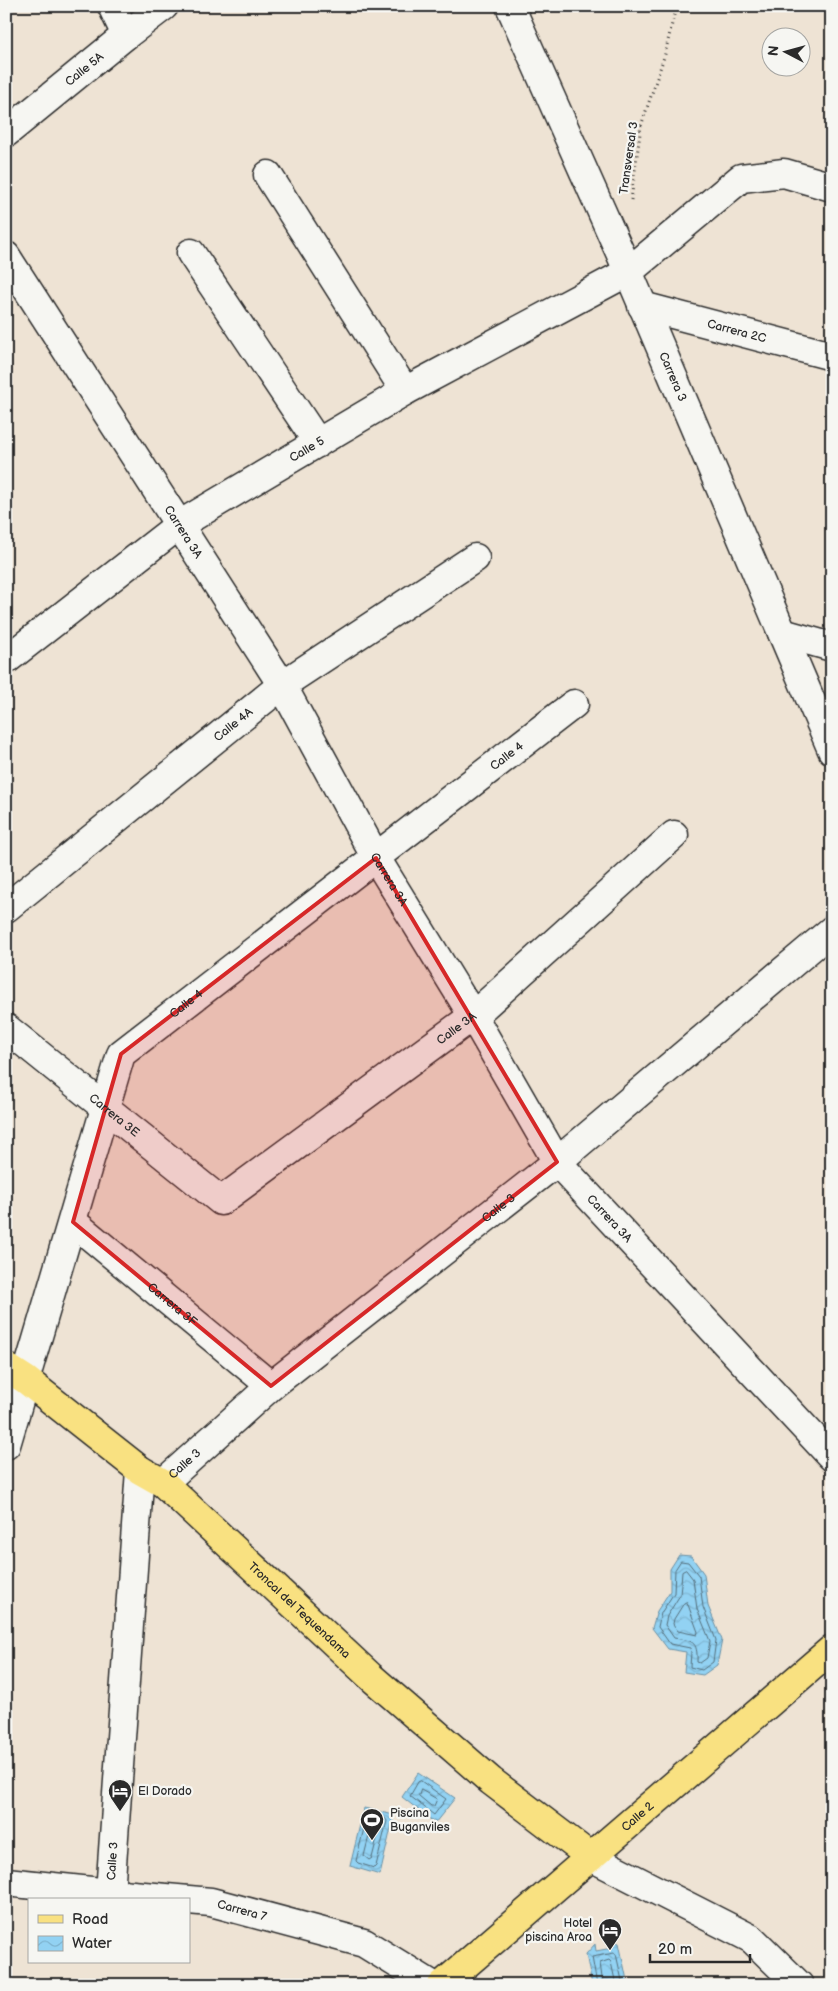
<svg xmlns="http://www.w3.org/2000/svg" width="838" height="1991" font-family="'Balsamiq Sans',sans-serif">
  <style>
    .water { fill: url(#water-waves); stroke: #698fa3 }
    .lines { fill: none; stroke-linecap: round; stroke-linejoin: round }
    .shore { stroke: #546e7b; stroke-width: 1 }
    .minor-casing { stroke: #2b2b2b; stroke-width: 31 }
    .major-casing { stroke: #2b2b2b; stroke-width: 31 }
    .path { stroke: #2b2b2b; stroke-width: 3; stroke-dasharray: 1 4; stroke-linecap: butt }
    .minor { stroke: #f6f6f2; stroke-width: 28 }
    .major { stroke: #f9e181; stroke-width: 28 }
    .marked { fill: #d62828; fill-opacity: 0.2; stroke: #d62828; stroke-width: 4; stroke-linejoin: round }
    .labels { text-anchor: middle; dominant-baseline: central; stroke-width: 4.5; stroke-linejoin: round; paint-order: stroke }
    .street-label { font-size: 12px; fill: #2b2b2b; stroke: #f6f6f2 }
    .poi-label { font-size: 12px; fill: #2b2b2b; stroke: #f6f6f2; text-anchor: start }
  </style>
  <defs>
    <pattern id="water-waves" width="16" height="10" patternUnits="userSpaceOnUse" patternTransform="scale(1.25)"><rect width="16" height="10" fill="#92d2f3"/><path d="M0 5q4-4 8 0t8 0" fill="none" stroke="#7eb4d0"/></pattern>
  </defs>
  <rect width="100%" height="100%" fill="#eee3d4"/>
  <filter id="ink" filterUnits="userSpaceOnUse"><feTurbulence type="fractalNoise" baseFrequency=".02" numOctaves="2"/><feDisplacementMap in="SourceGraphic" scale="10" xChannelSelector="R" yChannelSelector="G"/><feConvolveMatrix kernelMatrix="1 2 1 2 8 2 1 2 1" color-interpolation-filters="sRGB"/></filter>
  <g filter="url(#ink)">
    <g class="water">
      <polygon points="679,1555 691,1556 704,1574 708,1606 722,1640 717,1665 703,1675 684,1672 686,1652 668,1649 652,1628 657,1611 670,1591 670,1569"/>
      <polygon points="418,1773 455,1798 435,1823 402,1797"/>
      <polygon points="364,1808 394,1815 380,1875 350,1866"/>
      <polygon points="613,1941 619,1943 628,1985 592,1985 586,1954 595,1944 596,1951 612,1948"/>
    </g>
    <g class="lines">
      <g class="shore">
        <polygon points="681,1561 688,1562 699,1576 703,1607 716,1640 713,1662 702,1670 690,1667 691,1652 690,1648 670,1644 658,1627 661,1613 674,1593 675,1570"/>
        <path d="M686,1570L693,1579L697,1609L710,1641L707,1658L700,1663L697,1662C698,1640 692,1641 674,1638L665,1625L667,1616L680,1595L682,1572Z"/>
        <polygon points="687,1602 698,1632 697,1635 678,1631 673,1624 674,1619 684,1603"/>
        <polygon points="421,1781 446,1799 434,1815 410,1796 418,1782"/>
        <polygon points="421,1790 437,1799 434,1806 431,1806 419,1796"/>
        <polygon points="370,1815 385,1818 387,1821 376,1866 374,1868 358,1863 356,1861 367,1816"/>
        <polygon points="374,1822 378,1823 380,1826 372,1858 369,1860 364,1856 372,1824"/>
        <polyline points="597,1985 592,1957 614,1953 616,1954 623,1985"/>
        <polyline points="603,1985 600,1963 609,1960 611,1962 616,1985"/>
      </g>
      <g class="minor-casing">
        <g id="minor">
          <polyline points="112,6 126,35"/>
          <path id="s1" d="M510,6L622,257L832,750"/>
          <path id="s2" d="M6,133L126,35L164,6"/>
          <polyline points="268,175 405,391"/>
          <polyline points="191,253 318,443"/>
          <path id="s3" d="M6,256L282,685L376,858L473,1016L557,1162L832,1457"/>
          <path id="s4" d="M642,306L832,356"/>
          <polyline points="782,633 832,647"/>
          <path id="s5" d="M6,660L179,525L405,391L628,272L741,178L784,173L832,187"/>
          <path id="s6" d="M6,908L282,685L475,558"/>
          <path id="s7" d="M6,1028L221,1201L473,1016L674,835"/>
          <path id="s8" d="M73,1222L271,1386"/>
          <path id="s9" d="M6,1445L121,1054L574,704"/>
          <path id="s10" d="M163,1483L271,1386L557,1162L832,930"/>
          <polyline points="591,1857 752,1939 799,1985"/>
          <path id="s11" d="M6,1882L110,1893L211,1902L364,1943L432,1985"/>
          <path id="s12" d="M110,1893L140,1470"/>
        </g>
      </g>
      <g class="major-casing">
        <g id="major">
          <path id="s13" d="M6,1367L26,1380L140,1470L163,1483L371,1677L491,1781L591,1857"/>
          <path id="s14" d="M442,1985L832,1649"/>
        </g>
      </g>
      <polyline class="path" points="631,200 641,126 665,54 676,6"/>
      <use href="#minor" class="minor"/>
      <use href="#major" class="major"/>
    </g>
  </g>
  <path class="marked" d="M376,858L557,1162L271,1386L73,1222L121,1054Z"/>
  <defs>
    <g id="hotel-pin" transform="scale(1.25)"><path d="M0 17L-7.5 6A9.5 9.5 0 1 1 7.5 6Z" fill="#2b2b2b" stroke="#f6f6f2"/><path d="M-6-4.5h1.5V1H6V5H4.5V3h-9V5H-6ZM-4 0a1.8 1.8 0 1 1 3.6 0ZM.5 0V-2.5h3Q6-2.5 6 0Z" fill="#fff"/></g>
    <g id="stadium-pin" transform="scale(1.25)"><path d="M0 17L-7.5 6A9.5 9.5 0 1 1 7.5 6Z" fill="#2b2b2b" stroke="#f6f6f2"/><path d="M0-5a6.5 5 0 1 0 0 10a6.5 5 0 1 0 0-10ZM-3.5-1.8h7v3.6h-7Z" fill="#fff"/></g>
  </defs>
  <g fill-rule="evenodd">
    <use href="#hotel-pin" x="120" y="1791"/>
    <use href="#stadium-pin" x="372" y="1820"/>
    <use href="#hotel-pin" x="610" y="1930"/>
  </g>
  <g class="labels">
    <g class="street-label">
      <text stroke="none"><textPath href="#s2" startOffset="101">Calle 5A</textPath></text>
      <text transform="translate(629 158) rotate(-82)">Transversal 3</text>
      <text stroke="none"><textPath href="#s4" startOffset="98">Carrera 2C</textPath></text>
      <text stroke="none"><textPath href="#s1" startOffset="405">Carrera 3</textPath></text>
      <text stroke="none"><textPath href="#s5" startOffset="368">Calle 5</textPath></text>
      <text stroke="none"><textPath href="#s3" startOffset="328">Carrera 3A</textPath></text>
      <text stroke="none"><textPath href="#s6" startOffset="292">Calle 4A</textPath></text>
      <text stroke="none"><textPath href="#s9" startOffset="895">Calle 4</textPath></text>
      <text stroke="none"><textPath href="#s3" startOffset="732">Carrera 3A</textPath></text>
      <text stroke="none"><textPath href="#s9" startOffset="490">Calle 4</textPath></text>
      <text stroke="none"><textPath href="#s7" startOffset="568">Calle 3A</textPath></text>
      <text stroke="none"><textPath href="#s7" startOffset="139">Carrera 3E</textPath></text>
      <text stroke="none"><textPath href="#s10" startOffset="434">Calle 3</textPath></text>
      <text stroke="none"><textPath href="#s3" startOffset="1138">Carrera 3A</textPath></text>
      <text stroke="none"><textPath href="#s8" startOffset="129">Carrera 3F</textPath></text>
      <text stroke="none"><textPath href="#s10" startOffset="29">Calle 3</textPath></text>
      <text stroke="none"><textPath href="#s13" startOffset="382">Troncal del Tequendama</textPath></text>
      <text stroke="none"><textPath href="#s14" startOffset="258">Calle 2</textPath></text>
      <text stroke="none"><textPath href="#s12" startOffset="32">Calle 3</textPath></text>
      <text stroke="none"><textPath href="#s11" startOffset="238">Carrera 7</textPath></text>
    </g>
    <g class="poi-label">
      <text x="138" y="1791">El Dorado</text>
      <text x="390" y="1813">Piscina<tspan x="390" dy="14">Buganviles</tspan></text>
      <text x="592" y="1923" text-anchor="end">Hotel<tspan x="592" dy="14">piscina Aroa</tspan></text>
    </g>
  </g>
  <rect width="838" height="1991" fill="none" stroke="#f6f6f2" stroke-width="25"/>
  <rect x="12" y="12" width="813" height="1966" fill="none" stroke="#2b2b2b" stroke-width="2" filter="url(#ink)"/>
  <rect x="28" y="1898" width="162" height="65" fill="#f6f6f2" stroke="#a5a5a2"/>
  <rect x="38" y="1915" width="25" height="8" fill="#f9e181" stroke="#a5a5a2"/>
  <text x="72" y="1924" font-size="15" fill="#2b2b2b">Road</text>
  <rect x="38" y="1936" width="25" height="15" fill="url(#water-waves)" stroke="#a5a5a2"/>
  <text x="72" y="1948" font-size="15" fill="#2b2b2b">Water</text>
  <g transform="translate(786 52) rotate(276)"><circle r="24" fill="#f6f6f2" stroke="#a5a5a2"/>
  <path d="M0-4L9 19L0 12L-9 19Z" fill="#2b2b2b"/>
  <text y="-8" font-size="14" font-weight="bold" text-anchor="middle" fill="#2b2b2b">N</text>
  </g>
  <path d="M650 1954v8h100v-8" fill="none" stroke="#2b2b2b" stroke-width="2.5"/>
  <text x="658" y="1954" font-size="15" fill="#2b2b2b" stroke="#f6f6f2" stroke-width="4" paint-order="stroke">20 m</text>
</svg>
